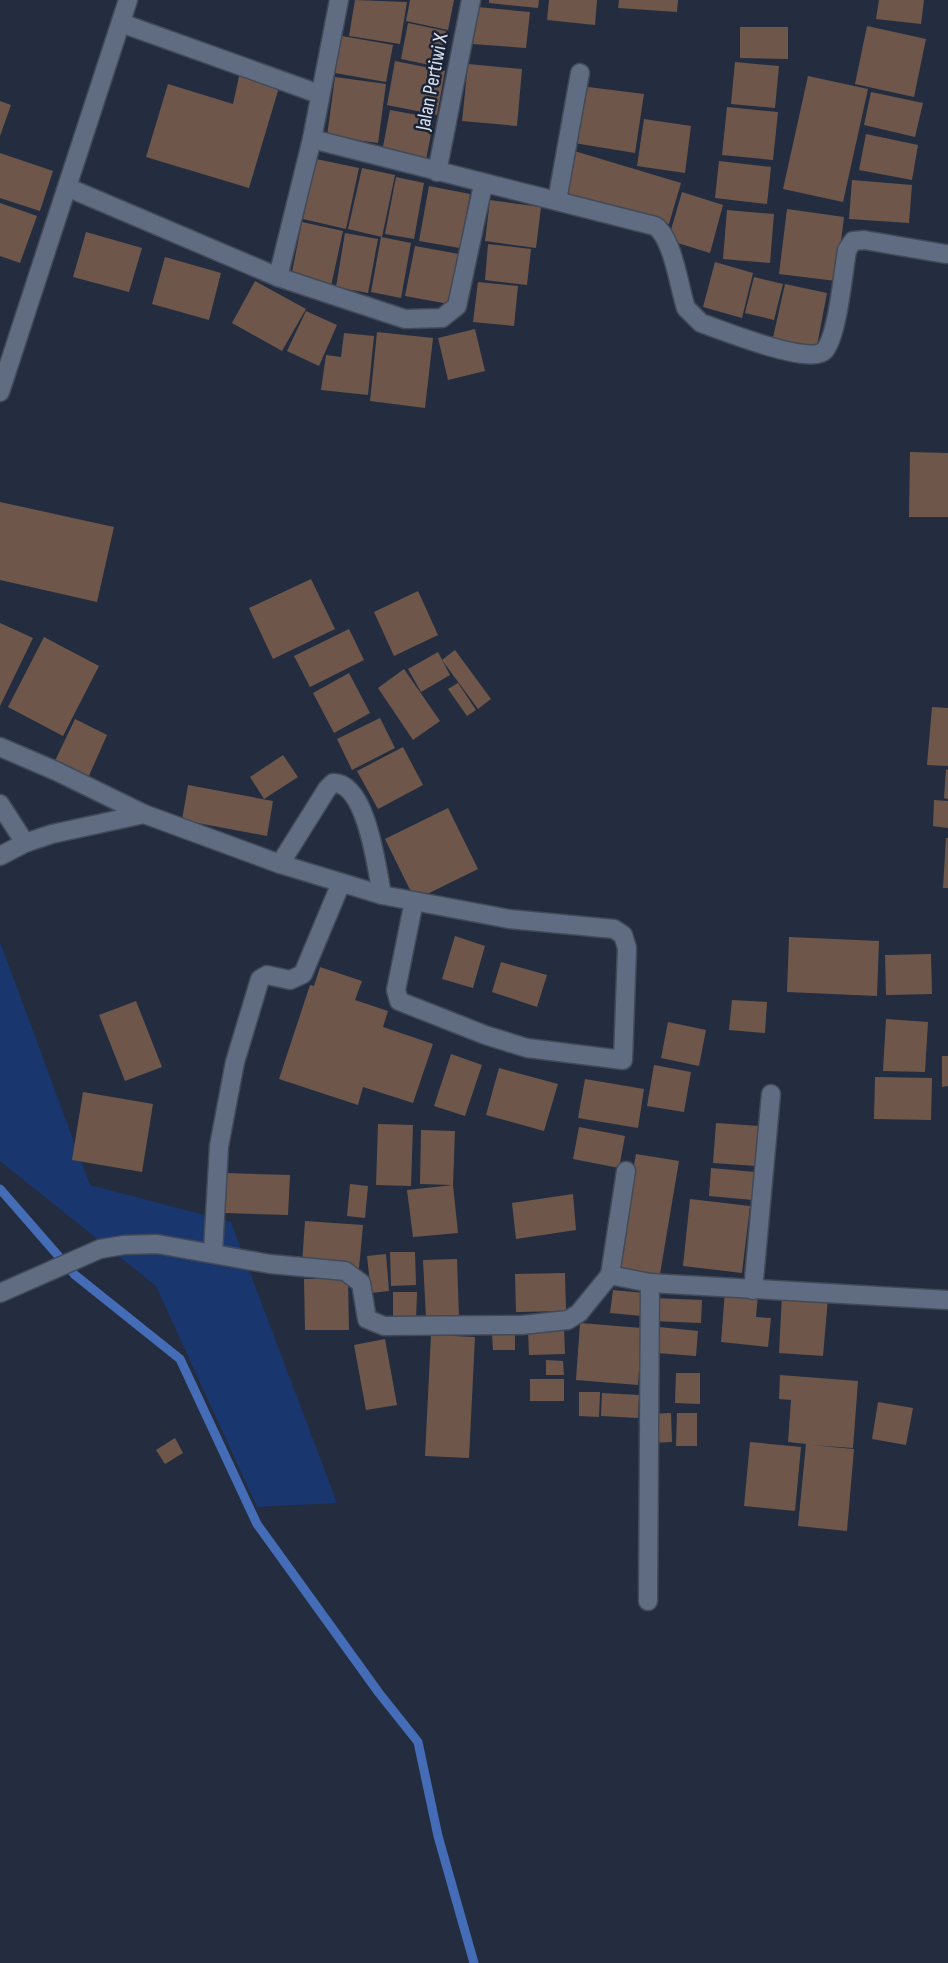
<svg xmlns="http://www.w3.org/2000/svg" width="948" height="1963" font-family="'Sofia Sans Condensed',sans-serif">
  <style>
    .green { fill: #1a366e }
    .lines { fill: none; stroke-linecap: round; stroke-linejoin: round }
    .stream { stroke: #456cb6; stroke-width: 9 }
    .building { fill: #6e574a }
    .street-casing { stroke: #424a59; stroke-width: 21 }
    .street { stroke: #606c81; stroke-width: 18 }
    .labels { text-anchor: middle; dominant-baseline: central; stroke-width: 5; stroke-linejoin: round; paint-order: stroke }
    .street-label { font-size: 21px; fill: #dae1ed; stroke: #192335 }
  </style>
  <rect width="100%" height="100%" fill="#232d3f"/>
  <polygon class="green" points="0,942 90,1185 231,1222 337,1503 257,1507 156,1286 0,1161"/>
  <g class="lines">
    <polyline class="stream" points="0,1189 75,1275 180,1359 257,1524 379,1693 418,1742 438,1836 474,1963"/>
  </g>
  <g class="building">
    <polygon points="355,0 407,2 400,44 349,36"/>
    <polygon points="410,0 454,0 448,30 406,21"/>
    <polygon points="489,0 539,0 538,8 489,3"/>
    <polygon points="549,0 597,0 595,25 547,20"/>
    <polygon points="619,0 678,0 677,12 618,8"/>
    <polygon points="879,0 924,0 921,24 876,19"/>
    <polygon points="477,7 530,12 526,48 473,44"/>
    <polygon points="408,23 446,31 439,67 401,59"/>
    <polygon points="867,26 926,39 914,97 855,84"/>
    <polygon points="740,27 788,27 788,59 740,58"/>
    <polygon points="342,36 393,45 386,82 335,73"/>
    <polygon points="395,61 445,71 437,115 387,105"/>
    <polygon points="735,62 779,66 775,108 731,104"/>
    <polygon points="468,64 522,69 517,126 462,121"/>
    <polygon points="240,72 280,84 249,188 146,157 168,84 233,104"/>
    <polygon points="808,76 868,89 843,202 783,189"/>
    <polygon points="335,77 386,84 378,143 327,136"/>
    <polygon points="588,87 644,94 635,153 574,143"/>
    <polygon points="871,92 923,103 915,137 864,125"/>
    <polygon points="0,101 11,105 0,136"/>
    <polygon points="727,107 778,112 773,160 722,155"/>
    <polygon points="390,110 434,118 426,160 382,152"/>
    <polygon points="644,119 691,126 685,173 637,166"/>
    <polygon points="866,134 918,145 912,180 859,170"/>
    <polygon points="571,150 681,183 669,224 561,192"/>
    <polygon points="0,153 53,171 40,211 0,198"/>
    <polygon points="316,159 359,168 346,229 303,219"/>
    <polygon points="719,161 771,167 767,204 715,198"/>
    <polygon points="362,168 395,175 382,237 348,229"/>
    <polygon points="396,177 424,183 414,239 385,234"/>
    <polygon points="852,180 912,185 909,223 849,219"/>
    <polygon points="429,186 470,194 460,248 419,241"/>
    <polygon points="682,192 723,205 710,253 668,240"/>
    <polygon points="490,200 541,207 536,248 485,241"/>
    <polygon points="0,203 37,216 20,263 0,256"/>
    <polygon points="787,209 844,217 836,281 779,274"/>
    <polygon points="727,210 774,214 770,263 723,259"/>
    <polygon points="302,222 343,231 331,286 291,277"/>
    <polygon points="86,232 142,248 129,292 73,277"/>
    <polygon points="345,233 378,239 368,293 336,287"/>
    <polygon points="381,237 411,243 401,298 371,292"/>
    <polygon points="488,244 531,249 527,285 485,280"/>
    <polygon points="415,246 459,254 449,304 405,296"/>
    <polygon points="165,257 221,273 209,320 152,304"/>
    <polygon points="715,262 753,273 742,318 703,307"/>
    <polygon points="754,277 783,284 774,320 745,313"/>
    <polygon points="255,281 306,309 282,351 232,323"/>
    <polygon points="478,282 518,286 514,326 473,322"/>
    <polygon points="785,284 827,293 816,351 772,342"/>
    <polygon points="306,311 337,325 319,366 287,351"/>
    <polygon points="475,329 485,371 448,380 438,338"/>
    <polygon points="377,332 433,338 425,408 370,401"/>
    <polygon points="344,333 374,336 368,395 321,390 326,355 341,357"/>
    <polygon points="910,452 948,453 948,517 909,517"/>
    <polygon points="0,502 114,527 97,602 0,580"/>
    <polygon points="311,579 335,629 273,659 249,608"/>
    <polygon points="418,591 438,635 394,656 374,612"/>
    <polygon points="0,623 33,638 0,706"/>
    <polygon points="349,629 364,660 310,687 294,656"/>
    <polygon points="44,637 99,666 63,736 8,707"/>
    <polygon points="455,650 491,699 478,709 442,660"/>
    <polygon points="438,652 450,675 421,692 408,669"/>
    <polygon points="404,669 440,721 413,740 378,688"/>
    <polygon points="349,673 370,713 334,733 313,693"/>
    <polygon points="458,683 476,710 467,716 448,689"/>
    <polygon points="932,707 948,708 948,766 927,765"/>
    <polygon points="380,718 395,748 352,770 337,739"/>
    <polygon points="75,719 107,735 88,778 54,763"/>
    <polygon points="403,747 423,785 378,809 357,771"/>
    <polygon points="283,755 298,777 264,799 250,777"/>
    <polygon points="946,769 948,770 948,799 944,798"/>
    <polygon points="188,785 273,801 267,836 182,820"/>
    <polygon points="934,800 948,801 948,828 933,826"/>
    <polygon points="448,808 478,869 415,900 385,839"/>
    <polygon points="946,838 948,838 948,888 943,888"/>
    <polygon points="455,936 485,946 473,988 442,979"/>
    <polygon points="789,937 879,941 877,996 787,992"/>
    <polygon points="931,954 932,994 886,995 885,955"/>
    <polygon points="501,962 547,975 537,1007 492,992"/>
    <polygon points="320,967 362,981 355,1000 388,1011 383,1027 433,1044 413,1103 363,1087 358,1105 279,1079 310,985 314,986"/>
    <polygon points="732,1000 767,1002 765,1033 729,1030"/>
    <polygon points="136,1001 162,1067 125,1081 99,1015"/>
    <polygon points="886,1019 928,1022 925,1072 883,1071"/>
    <polygon points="668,1022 706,1030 699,1066 661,1058"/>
    <polygon points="451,1054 482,1065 465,1116 434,1106"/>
    <polygon points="942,1056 948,1056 948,1086 942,1087"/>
    <polygon points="654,1065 691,1072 684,1112 647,1106"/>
    <polygon points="499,1068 558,1084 544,1131 486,1115"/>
    <polygon points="875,1077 932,1078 931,1120 874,1119"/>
    <polygon points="585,1079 644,1089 638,1128 578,1118"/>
    <polygon points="83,1092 153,1104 142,1172 72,1160"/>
    <polygon points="716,1123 759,1126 756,1166 713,1163"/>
    <polygon points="378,1124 413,1125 411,1186 376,1185"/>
    <polygon points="579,1127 625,1136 619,1168 573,1159"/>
    <polygon points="421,1130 455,1131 453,1185 420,1184"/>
    <polygon points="636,1154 679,1161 659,1280 615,1272"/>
    <polygon points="711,1168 755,1172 753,1200 709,1196"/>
    <polygon points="226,1173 290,1175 288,1215 225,1213"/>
    <polygon points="350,1184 368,1186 365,1218 347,1216"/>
    <polygon points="453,1185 458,1233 413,1237 407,1190"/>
    <polygon points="573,1194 576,1230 516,1239 512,1203"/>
    <polygon points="690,1199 750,1206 742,1273 683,1266"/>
    <polygon points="305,1221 363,1225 359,1268 302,1264"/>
    <polygon points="390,1252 415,1252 416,1285 391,1286"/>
    <polygon points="386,1254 389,1291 371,1293 367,1256"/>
    <polygon points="457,1259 459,1317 426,1318 423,1260"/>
    <polygon points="565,1273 566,1311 516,1312 515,1274"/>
    <polygon points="304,1279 348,1279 349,1330 305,1330"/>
    <polygon points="613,1290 644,1293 642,1316 610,1313"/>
    <polygon points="725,1291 758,1294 756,1317 771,1318 768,1347 721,1342"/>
    <polygon points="393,1292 417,1292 416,1319 393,1319"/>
    <polygon points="782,1295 828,1298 823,1356 779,1353"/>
    <polygon points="653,1298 702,1300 701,1323 652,1321"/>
    <polygon points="580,1323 642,1328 638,1385 576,1380"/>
    <polygon points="659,1327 698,1331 696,1356 656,1353"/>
    <polygon points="564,1329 565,1354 529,1355 528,1330"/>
    <polygon points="492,1334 515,1334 515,1350 493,1350"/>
    <polygon points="431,1335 475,1337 469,1458 425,1456"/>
    <polygon points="385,1339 397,1405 366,1410 354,1345"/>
    <polygon points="546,1360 563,1361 564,1375 546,1375"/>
    <polygon points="676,1373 700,1373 700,1404 675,1403"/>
    <polygon points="780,1375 858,1381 853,1448 811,1445 854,1449 847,1531 798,1526 806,1444 788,1442 791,1400 779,1399"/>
    <rect x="530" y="1379" width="34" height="22"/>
    <polygon points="579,1392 600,1392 599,1417 579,1416"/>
    <polygon points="602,1393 639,1395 638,1418 601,1416"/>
    <polygon points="878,1402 913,1408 906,1445 872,1439"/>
    <polygon points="671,1413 672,1442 651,1443 649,1414"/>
    <polygon points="677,1413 697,1413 697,1446 676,1446"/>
    <polygon points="175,1438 183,1453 165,1464 156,1450"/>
    <polygon points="750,1442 801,1447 795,1511 744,1506"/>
  </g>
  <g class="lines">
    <g class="street-casing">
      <g id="street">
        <polyline points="121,23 319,94"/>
        <path d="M312,139L655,226C673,238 679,287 686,308L701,323C722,330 812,367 825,350C838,333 843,273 847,250L853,241L864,240L946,254"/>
        <polyline points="437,172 471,0"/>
        <polyline points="69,188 278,277 405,319 442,318 457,306 483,185"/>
        <polyline points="557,201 580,73"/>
        <polyline points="278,277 312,139 339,0"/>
        <polyline points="0,392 128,0"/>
        <polyline points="0,747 56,771 144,814"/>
        <polyline points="0,804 25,843"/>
        <polyline points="0,856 25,843 52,834 144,814 280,864 382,895 509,919 614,929 623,935 627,948 623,1060 527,1048 485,1035 399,1001 396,990 414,901"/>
        <path d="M280,864L327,789L333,783C367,782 377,870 382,895"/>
        <polyline points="213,1252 219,1146 235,1062 260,979 267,975 290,980 303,974 341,883"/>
        <polyline points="610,1275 626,1171"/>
        <polyline points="753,1290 771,1094"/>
        <polyline points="0,1293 100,1249 124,1245 157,1244 270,1264 345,1271 361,1283 367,1319 384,1326 522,1325 568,1320 579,1313 610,1275 650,1283 948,1300"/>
        <polyline points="648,1601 650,1283"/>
      </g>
    </g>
    <use href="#street" class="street"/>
  </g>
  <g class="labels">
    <g class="street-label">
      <text transform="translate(432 82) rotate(-79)">Jalan Pertiwi X</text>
    </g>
  </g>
</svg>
